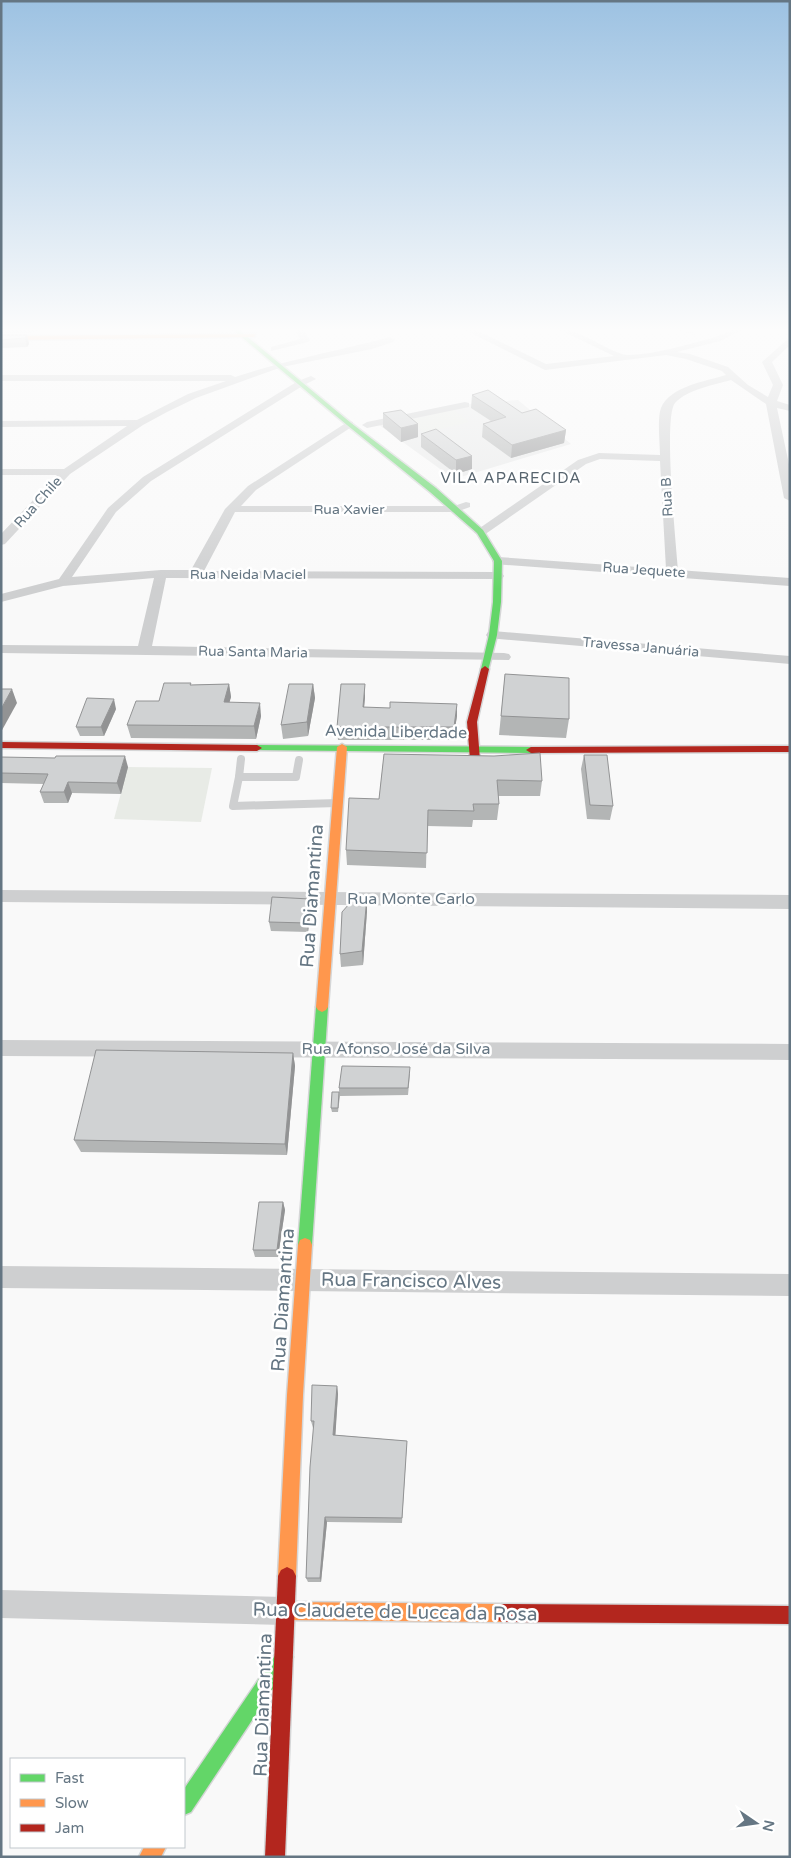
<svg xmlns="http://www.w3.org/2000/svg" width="791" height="1858" font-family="'Varela Round',sans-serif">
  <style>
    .built { fill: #e8e9e9 }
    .green { fill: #e8ebe6 }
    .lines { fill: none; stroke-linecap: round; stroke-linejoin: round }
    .fast-casing { stroke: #d5d6d7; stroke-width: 3 }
    .slow-casing { stroke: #d5d6d7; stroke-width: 3 }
    .jam-casing { stroke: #d5d6d7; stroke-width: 3 }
    .path { stroke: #cbcccd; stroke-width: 2; stroke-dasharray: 1 1; stroke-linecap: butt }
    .lane { stroke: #cecfd0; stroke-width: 8 }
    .street { fill: #cecfd0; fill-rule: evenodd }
    .fast { fill: #63d668; fill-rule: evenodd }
    .slow { fill: #ff974d; fill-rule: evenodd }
    .jam { fill: #b3261e; fill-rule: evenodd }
    .wall { fill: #b3b5b5 }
    .shaded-wall { fill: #929394 }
    .building { fill: #d0d2d3; stroke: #929394 }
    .labels { text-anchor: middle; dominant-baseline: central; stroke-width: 5; stroke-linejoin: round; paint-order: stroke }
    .far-street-label { font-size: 14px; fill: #657683; stroke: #fff }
    .far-neighbourhood-label { font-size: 15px; letter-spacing: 1px; fill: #57646e; stroke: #fff }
    .street-label { font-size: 16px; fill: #657683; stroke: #fff }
    .near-street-label { font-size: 19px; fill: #657683; stroke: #fff }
  </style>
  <rect width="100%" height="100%" fill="#f9f9f9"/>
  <polygon class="built" points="518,400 571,444 454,479 375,422 448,406"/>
  <g class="green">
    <polygon points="453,409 469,422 424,433 409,421"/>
    <polygon points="128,767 212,768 201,822 114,819"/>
  </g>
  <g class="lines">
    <g class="fast-casing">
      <g id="fast">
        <polygon points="232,329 238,329 351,423 436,488 483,530 502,561 501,602 497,635 488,671 485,672 481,669 489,635 493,602 494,561 477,533 430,492 347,425"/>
        <polygon points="257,745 531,747 536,750 531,753 254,750 252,748"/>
        <polygon points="322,1002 326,1004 328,1007 312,1245 310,1250 305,1252 300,1250 298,1245 316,1007 318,1004"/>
        <polygon points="284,1648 290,1651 293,1657 290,1663 191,1812 184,1815 184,1789 278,1651"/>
      </g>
    </g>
    <g class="slow-casing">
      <g id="slow">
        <polygon points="256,334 254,337 1,340 1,336"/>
        <polygon points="342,744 347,747 328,1007 326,1010 322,1012 318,1010 316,1007 337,747"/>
        <polygon points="305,1238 310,1240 312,1245 303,1395 296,1576 293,1582 287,1585 281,1582 278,1576 287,1395 298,1245 300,1240"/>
        <polygon points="284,1602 502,1604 508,1607 511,1613 508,1619 502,1622 284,1620 278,1617 275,1611 278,1605"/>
        <polygon points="144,1847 166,1847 161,1857 139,1857"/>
      </g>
    </g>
    <g class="jam-casing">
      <g id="jam">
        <polygon points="485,666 489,669 477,722 480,760 475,763 470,760 467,722 481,669"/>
        <polygon points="1,742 257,745 262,748 257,751 1,748"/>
        <polygon points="790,746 790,752 531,753 526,750 531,747"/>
        <polygon points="287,1567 293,1570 296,1576 285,1857 265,1857 278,1576 281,1570"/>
        <polygon points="502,1604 790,1606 790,1624 502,1622 496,1619 493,1613 496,1607"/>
      </g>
    </g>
    <polyline class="path" points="677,329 695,334"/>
    <g class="lane">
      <polyline points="241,759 239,777 296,777 299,760"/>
      <polyline points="239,777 233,806 337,803"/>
    </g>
    <g class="street">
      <polygon points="295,329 303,329 310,340 308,342 271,351 271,347 300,339"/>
      <path d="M463,329H474L546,364L614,356L558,329C583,329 611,355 629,355C657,354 685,345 712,338C724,334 732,329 744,329L720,341L677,352L690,354L728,367L748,385L768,397L773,385L762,362L790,337V345L772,362L783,385L777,401L790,405V411L777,408L790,469V501L784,498L766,404L731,380C714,385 688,389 675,403C663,417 676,544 678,570L790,578V586L494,564L492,561L494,558L498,557L666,569L660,461L600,459L586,464L484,535L480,536L474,532L578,460L599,453L660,455C660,443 657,418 661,408C670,386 707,381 726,375L722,371L686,359L666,355L545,370Z"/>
      <path d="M390,337L395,340L393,342L372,349L282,367L196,398L167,412L143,425L70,474L5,544L1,545V534L57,475H1V469H64L127,426L1,427V421L137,420L188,394L226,381H1V375H231L235,377C286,360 338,351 390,337Z"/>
      <polygon points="311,376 316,379 304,385 151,481 116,512 72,577 161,570 191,570 225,509 248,486 349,421 353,422 353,426 256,490 241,506 454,506 466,502 470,503 470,507 456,512 235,512 204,571 498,572 502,573 504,576 502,579 166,578 152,646 504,653 509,654 511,657 509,660 1,653 1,645 138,646 154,578 63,586 1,602 1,594 59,579 108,508 143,477 298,381"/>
      <polygon points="465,402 469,403 469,407 367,428 362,425 367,422"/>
      <polygon points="493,631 790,656 790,664 488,638 486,635 488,632"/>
      <polygon points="1,890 790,895 790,909 1,902"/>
      <polygon points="1,1040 790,1044 790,1060 1,1056"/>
      <polygon points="1,1266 790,1274 790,1296 1,1288"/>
      <polygon points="1,1590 284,1597 294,1601 298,1611 294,1621 284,1625 1,1618"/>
    </g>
    <use href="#fast" class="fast"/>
    <use href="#slow" class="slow"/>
    <use href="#jam" class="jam"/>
  </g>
  <g class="wall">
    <polygon points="1,329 38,329 36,332 1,333"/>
    <polygon points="1,335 27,335 29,344 27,347 1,348"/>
    <polygon points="472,395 522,413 566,430 564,443 511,458 482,437 483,424 491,421 471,408"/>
    <polygon points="383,413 418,424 418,437 401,442 383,427"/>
    <polygon points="421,434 472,456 472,469 456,474 421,447"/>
    <polygon points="505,674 569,719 566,738 499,735"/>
    <polygon points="229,684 231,697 229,702 261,716 256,739 131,738 127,725 159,701 191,685"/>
    <polygon points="313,684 315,698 308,736 283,739 281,725"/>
    <polygon points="365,697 364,707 457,716 453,740 338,740 337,727"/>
    <polygon points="116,709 104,736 80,736 76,727"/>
    <polygon points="384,754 542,781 540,796 498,796 499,804 497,820 473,820 472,827 427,826 426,868 347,865 346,850 379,799"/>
    <polygon points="584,755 613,806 610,820 587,819 581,769"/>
    <polygon points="1,757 128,767 121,794 72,793 68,803 44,803 40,792 44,784 1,783"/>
    <polygon points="367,897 367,911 363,965 341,967 340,954"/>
    <polygon points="310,899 311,909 308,932 271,931 269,922"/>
    <polygon points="293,1053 295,1066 287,1155 81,1152 74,1140"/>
    <polygon points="410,1074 408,1095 340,1096 338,1112 332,1112 331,1108 339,1092 339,1088"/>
    <polygon points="283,1202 285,1210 278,1257 255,1257 253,1250"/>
    <polygon points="337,1386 338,1394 335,1435 407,1441 402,1523 327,1522 321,1582 308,1582 306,1578 314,1428 313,1428 311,1421"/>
  </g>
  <g class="shaded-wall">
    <polygon points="27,335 29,344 27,347 25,338"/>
    <polygon points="418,424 418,437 401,442 401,428"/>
    <polygon points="566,430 564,443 511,458 512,445"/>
    <polygon points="472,456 472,469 456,474 456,460"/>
    <polygon points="229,684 231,697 226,715 224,702"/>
    <polygon points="313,684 315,698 308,736 307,722"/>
    <polygon points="365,684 365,697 363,720 363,707"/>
    <polygon points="12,689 17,703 1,732 1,709"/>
    <polygon points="114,699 116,709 104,736 101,727"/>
    <polygon points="260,703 261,716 256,739 254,726"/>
    <polygon points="457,704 457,716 453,740 454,727"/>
    <polygon points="125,756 128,767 121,794 117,783"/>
    <polygon points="68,782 72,793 68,803 64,792"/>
    <polygon points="367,897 367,911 363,965 362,951"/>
    <polygon points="310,899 311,909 308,932 307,923"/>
    <polygon points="293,1053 295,1066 287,1155 285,1144"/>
    <polygon points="283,1202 285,1210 278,1257 277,1250"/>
    <polygon points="337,1386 338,1394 335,1442 333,1435"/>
    <polygon points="325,1517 327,1522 321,1582 320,1578"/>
  </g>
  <g class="building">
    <polygon points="1,335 27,335 25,338 1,340"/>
    <polygon points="488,390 522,413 536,409 566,430 512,445 483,424 506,417 472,395"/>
    <polygon points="401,410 418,424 401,428 383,413"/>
    <polygon points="436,429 472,456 456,460 421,434"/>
    <polygon points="505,674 569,678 569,719 501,716"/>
    <polygon points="164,683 191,683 190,685 229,684 224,702 260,703 254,726 127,725 136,701 159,701"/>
    <polygon points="289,684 313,684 307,722 281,725"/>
    <polygon points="341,684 365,684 363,707 390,708 390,702 457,704 454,727 337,727"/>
    <polygon points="1,689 12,689 1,709"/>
    <polygon points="87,698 114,699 101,727 76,727"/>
    <polygon points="540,753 542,781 497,780 499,804 473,804 474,811 428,810 427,853 346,850 349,798 379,799 384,754 494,756"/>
    <polygon points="584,755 607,755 613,806 590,805"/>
    <polygon points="56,756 125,756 117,783 68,782 64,792 40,792 48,774 1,773 1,757 55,758"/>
    <polygon points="357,895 367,897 362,951 340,954 342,912"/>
    <polygon points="272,897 310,899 307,923 269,922"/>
    <polygon points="96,1050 293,1053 285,1144 74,1140"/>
    <polygon points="342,1066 410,1067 408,1088 339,1088"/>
    <polygon points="332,1092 339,1092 338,1108 331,1108"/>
    <polygon points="259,1202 283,1202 277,1250 253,1250"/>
    <polygon points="312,1385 337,1386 333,1435 407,1441 402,1518 325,1517 320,1578 306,1578 310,1467 314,1421 311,1421"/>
  </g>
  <linearGradient id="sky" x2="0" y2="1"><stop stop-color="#9dc2e2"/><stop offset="0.56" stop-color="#fcfcfc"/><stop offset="1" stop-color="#fcfcfc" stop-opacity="0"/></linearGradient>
  <rect width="791" height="589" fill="url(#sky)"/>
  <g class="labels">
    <g class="far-street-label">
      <text transform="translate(667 497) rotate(-93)">Rua B</text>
      <text transform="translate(38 502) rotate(-48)">Rua Chile</text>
      <text x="349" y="509">Rua Xavier</text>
      <text transform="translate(644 570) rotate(4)">Rua Jequete</text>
      <text x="248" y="574">Rua Neida Maciel</text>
      <text transform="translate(641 647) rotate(5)">Travessa Januária</text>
      <text transform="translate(253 652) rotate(1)">Rua Santa Maria</text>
    </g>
    <g class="far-neighbourhood-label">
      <text x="511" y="478">VILA APARECIDA</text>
    </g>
    <g class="street-label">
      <text transform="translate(396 732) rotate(1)">Avenida Liberdade</text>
      <text x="411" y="899">Rua Monte Carlo</text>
      <text x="396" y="1049">Rua Afonso José da Silva</text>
    </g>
    <g class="near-street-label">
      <text transform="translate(312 896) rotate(-86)">Rua Diamantina</text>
      <text transform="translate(411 1281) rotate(1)">Rua Francisco Alves</text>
      <text transform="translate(283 1300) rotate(-86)">Rua Diamantina</text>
      <text transform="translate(395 1612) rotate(1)">Rua Claudete de Lucca da Rosa</text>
      <text transform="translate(263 1705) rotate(-88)">Rua Diamantina</text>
    </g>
  </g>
  <rect width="791" height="1858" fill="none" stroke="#657683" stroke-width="5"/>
  <rect x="10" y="1758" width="175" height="90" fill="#ffffff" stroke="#c1c8cd"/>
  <rect x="20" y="1774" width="25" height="8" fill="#63d668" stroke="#c1c8cd"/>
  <text x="55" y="1783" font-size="15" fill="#657683">Fast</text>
  <rect x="20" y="1799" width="25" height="8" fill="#ff974d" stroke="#c1c8cd"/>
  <text x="55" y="1808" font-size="15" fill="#657683">Slow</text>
  <rect x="20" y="1824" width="25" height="8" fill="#b3261e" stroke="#c1c8cd"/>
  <text x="55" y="1833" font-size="15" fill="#657683">Jam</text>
  <g transform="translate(756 1823) rotate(103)" stroke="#ffffff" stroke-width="4" paint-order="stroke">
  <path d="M0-4L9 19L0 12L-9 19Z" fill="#657683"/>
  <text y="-8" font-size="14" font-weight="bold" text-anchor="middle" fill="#657683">N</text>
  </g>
</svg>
